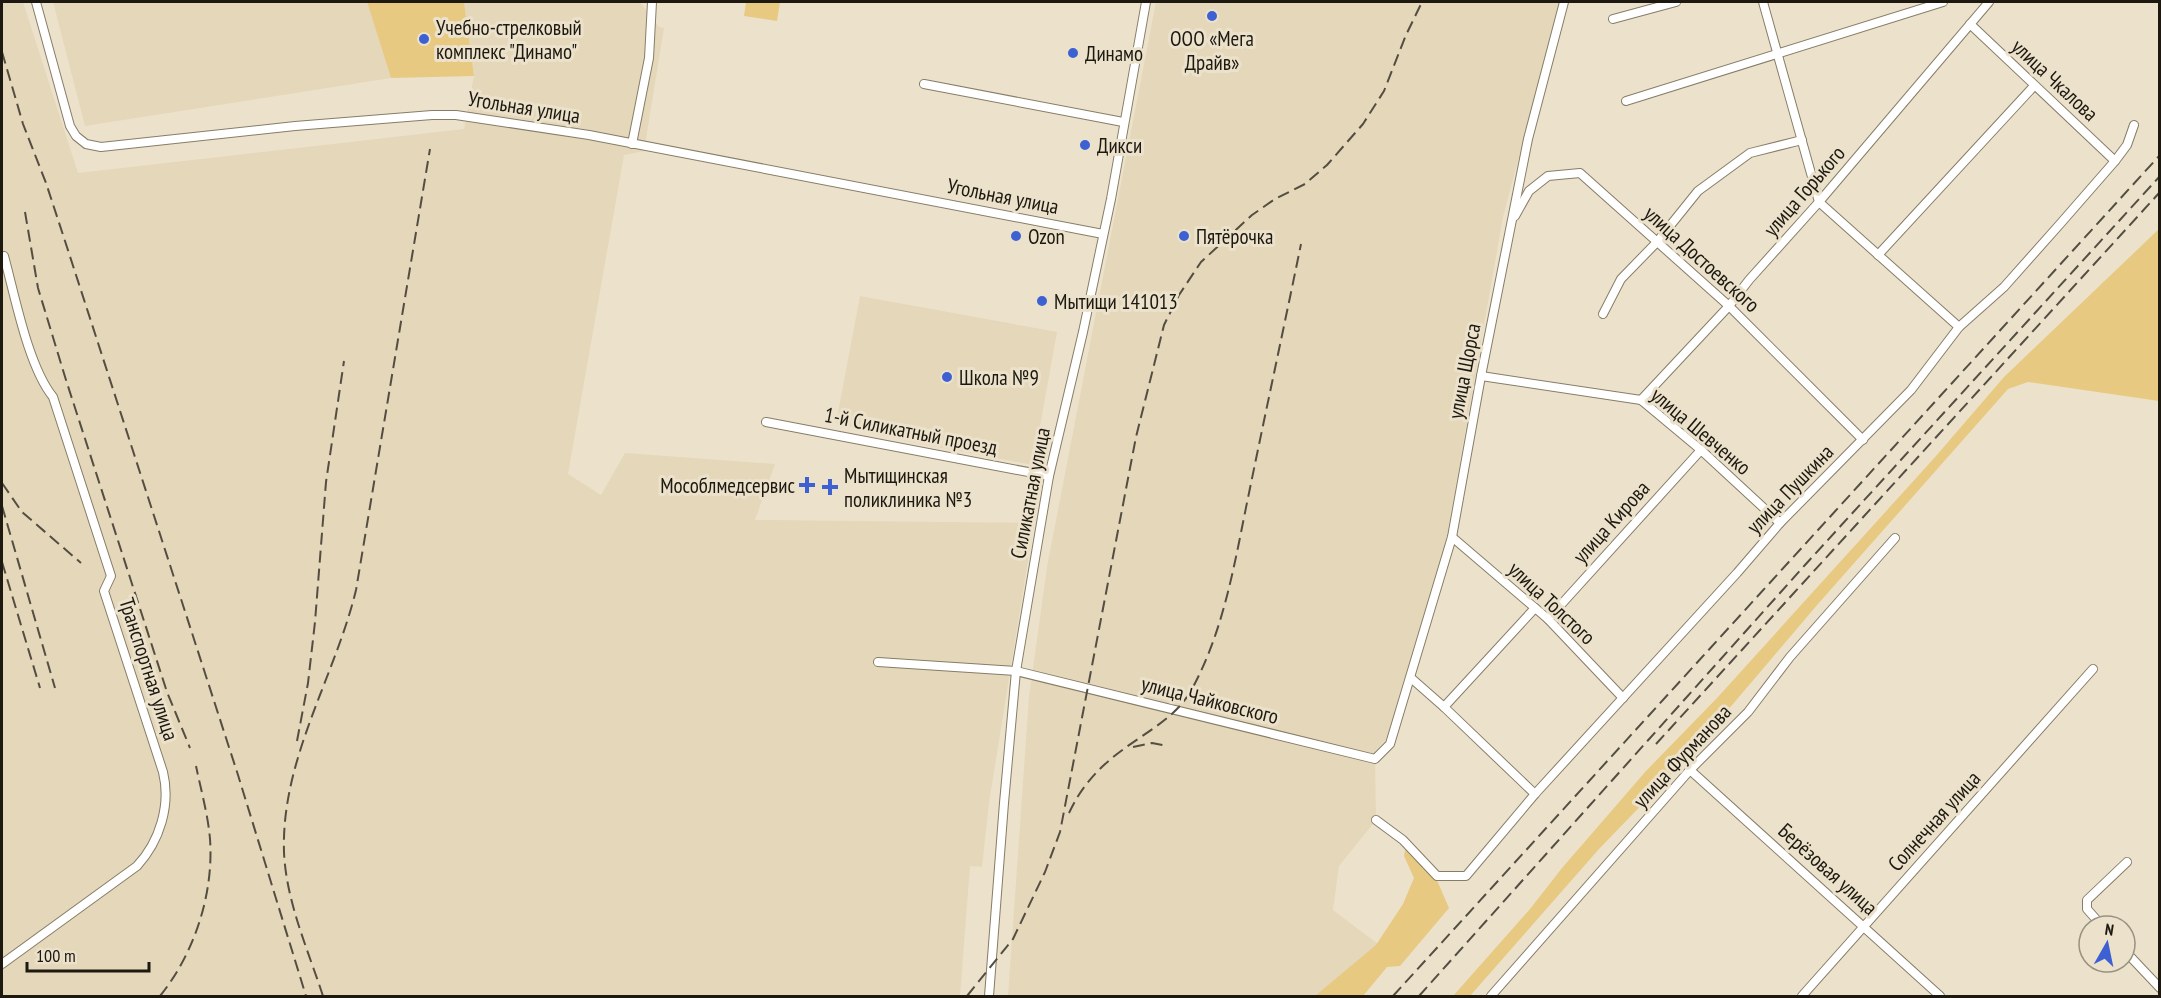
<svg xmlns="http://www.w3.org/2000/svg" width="2161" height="998" font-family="'PT Sans Narrow',sans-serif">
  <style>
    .built { fill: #e5d7b9 }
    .green { fill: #e7c982 }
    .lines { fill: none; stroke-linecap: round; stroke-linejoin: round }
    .minor-casing { stroke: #867d68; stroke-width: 10 }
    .minor { stroke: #fff; stroke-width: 8 }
    .rail { stroke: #544e42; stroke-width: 2; stroke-dasharray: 12 6; stroke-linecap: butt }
    .poi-dot { fill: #3d61d2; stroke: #ece2cb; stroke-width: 2 }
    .labels { text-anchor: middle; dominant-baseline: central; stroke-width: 6; stroke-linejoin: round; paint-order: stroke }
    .poi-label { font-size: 21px; fill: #1d1911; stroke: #ece2cb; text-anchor: start }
    .street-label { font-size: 21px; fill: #1d1911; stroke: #ece2cb }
  </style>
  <rect width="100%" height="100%" fill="#ece2cb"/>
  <g class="built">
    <polygon points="2,2 23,2 78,173 464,129 474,76 464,2 640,2 659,27 664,28 644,151 624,155 568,474 601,495 625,453 775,464 755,520 1034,523 989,803 982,867 970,866 960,996 2,996"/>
    <polygon points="53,2 367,2 391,78 85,126"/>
    <polygon points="1156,2 1560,2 1503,217 1446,541 1386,740 1375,751 1376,820 1339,866 1333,910 1382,947 1324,996 1008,996 1029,697 1047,567"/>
    <polygon points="860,296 1057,332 1033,465 910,442 836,423"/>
  </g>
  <g class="green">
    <polygon points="367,2 464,2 474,76 391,78"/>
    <polygon points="746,2 780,2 777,21 744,16"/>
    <polygon points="2159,229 2159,401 2028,382 2008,389 1818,604 1687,758 1599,849 1470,996 1453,996 1530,909 1562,868 1646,771 1717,698 1936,456 2004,377"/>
    <polygon points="1409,849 1436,878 1449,908 1400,966 1387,967 1363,996 1315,996 1376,945 1403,904 1414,878 1404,856 1405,850"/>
  </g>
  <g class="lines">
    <g class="minor-casing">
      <g id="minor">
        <polyline points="36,2 70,126 76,136 86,144 101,147 295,126 432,115 456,115 589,135 1103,234"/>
        <polyline points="1763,2 1819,202 1959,327"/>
        <polyline points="1613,19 1676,2"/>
        <polyline points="1970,24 2115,161"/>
        <polyline points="924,84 1123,122"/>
        <polyline points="1626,101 1943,2"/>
        <polyline points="632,144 649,58 652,2"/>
        <polyline points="1515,216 1529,191 1548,176 1580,173 1729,306 1863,440"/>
        <polyline points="1878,255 2034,86"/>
        <polyline points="1603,314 1621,279 1657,242 1698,191 1750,153 1802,140"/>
        <polyline points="1481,376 1641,400 1701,450 1780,523"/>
        <polyline points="1641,400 1729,306 1749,280 1819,202 1989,2"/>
        <polyline points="766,422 1049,476"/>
        <polyline points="1452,537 1548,619 1623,698"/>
        <polyline points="1548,619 1701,450"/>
        <polyline points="878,662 1016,671 1375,759 1390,744 1452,537 1481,376 1528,139 1564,2"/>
        <polyline points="1411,678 1444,707 1535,794"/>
        <polyline points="1444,707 1535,608"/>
        <polyline points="1690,770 1940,996"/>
        <polyline points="1376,820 1403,840 1437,876 1466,876 1535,794 1737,573 1780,523 1911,390 1959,327 2004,287 2060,224 2115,161 2127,145 2134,125"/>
        <polyline points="2102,926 2087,909 2087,900 2127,862"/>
        <polyline points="2125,951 2160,988"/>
        <path d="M2,964L137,866C160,841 171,805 163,772L104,591L111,576L53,397C28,366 15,296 4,256"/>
        <polyline points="989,996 1004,803 1016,671 1049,476 1083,332 1111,199 1146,2"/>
        <polyline points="1491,996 1690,770 1748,712 1790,657 1895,538"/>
        <polyline points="1802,996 2093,669"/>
      </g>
    </g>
    <use href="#minor" class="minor"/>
    <g class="rail">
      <polyline points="2,52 23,124 46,183 65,241 238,775 306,996"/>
      <polyline points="25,212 38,288 66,380 167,692 190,748"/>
      <polyline points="2,483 22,512 81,563"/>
      <polyline points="2,506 55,688"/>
      <polyline points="2,562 40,688"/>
      <polyline points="297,741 308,683 315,622 326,482 344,361"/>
      <polyline points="1656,744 2160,192"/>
      <polyline points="1133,747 1152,743 1168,746"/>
      <path d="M1069,813C1081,787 1098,768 1121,751C1146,732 1177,717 1192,689C1225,628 1235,560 1249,493C1266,410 1284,327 1301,244"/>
      <path d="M160,996C194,954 214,894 210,839C208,815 201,790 196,766"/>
      <path d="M323,996C308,950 286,901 284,852C281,759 335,677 356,590L430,149"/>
      <polyline points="967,996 1013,939 1045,872 1060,832 1136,437 1164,325 1179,295 1201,262 1252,215 1275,199 1305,184 1327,165 1363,124 1384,91 1406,35 1422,2"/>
      <polyline points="1393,996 2160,155"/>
      <polyline points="1419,996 1805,565 2160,176"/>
    </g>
  </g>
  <g class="poi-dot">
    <circle cx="1212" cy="16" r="6"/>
    <circle cx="424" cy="39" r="6"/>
    <circle cx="1073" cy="53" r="6"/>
    <circle cx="1085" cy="145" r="6"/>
    <circle cx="1016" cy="236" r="6"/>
    <circle cx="1184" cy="236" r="6"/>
    <circle cx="1042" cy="301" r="6"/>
    <circle cx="947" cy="377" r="6"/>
    <path d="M804 476h6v6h6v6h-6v6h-6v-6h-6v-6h6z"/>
    <path d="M827 478h6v6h6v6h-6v6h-6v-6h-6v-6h6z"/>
  </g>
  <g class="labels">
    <g class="poi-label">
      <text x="436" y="27">Учебно-стрелковый<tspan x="436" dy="24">комплекс "Динамо"</tspan></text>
      <text x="1212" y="38" text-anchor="middle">ООО «Мега<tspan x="1212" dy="24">Драйв»</tspan></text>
      <text x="1085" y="53">Динамо</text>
      <text x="1097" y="145">Дикси</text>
      <text x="1028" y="236">Ozon</text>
      <text x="1196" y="236">Пятёрочка</text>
      <text x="1054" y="301">Мытищи 141013</text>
      <text x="959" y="377">Школа №9</text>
      <text x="844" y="475">Мытищинская<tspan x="844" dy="24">поликлиника №3</tspan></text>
      <text x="795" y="485" text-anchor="end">Мособлмедсервис</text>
    </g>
    <g class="street-label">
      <text transform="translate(2055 80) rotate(43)">улица Чкалова</text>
      <text transform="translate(524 107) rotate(9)">Угольная улица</text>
      <text transform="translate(1804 191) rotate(-49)">улица Горького</text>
      <text transform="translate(1003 196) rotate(11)">Угольная улица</text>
      <text transform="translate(1702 259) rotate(42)">улица Достоевского</text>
      <text transform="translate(1464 371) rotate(-79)">улица Щорса</text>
      <text transform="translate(911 431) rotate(11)">1-й Силикатный проезд</text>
      <text transform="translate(1701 431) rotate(40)">улица Шевченко</text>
      <text transform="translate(1790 489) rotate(-46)">улица Пушкина</text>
      <text transform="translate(1030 493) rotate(-79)">Силикатная улица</text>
      <text transform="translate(1611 522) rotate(-48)">улица Кирова</text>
      <text transform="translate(1552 603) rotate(43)">улица Толстого</text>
      <text transform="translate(149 669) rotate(72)">Транспортная улица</text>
      <text transform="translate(1210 700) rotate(14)">улица Чайковского</text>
      <text transform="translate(1682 756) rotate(-47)">улица Фурманова</text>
      <text transform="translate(1934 821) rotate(-48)">Солнечная улица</text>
      <text transform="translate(1828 869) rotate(42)">Берёзовая улица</text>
    </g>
  </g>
  <rect width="2161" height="998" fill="none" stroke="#1d1911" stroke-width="6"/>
  <g transform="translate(2107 944) rotate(9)"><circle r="28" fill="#ece2cb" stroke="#999281" stroke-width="1.5"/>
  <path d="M0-4.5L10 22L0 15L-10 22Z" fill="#3d61d2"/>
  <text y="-9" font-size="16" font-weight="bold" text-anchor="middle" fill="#1d1911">N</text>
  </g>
  <path d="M27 962v9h122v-9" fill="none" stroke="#1d1911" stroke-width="3"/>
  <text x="36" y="962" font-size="18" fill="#1d1911" stroke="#ece2cb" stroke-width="4.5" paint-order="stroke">100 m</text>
</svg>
